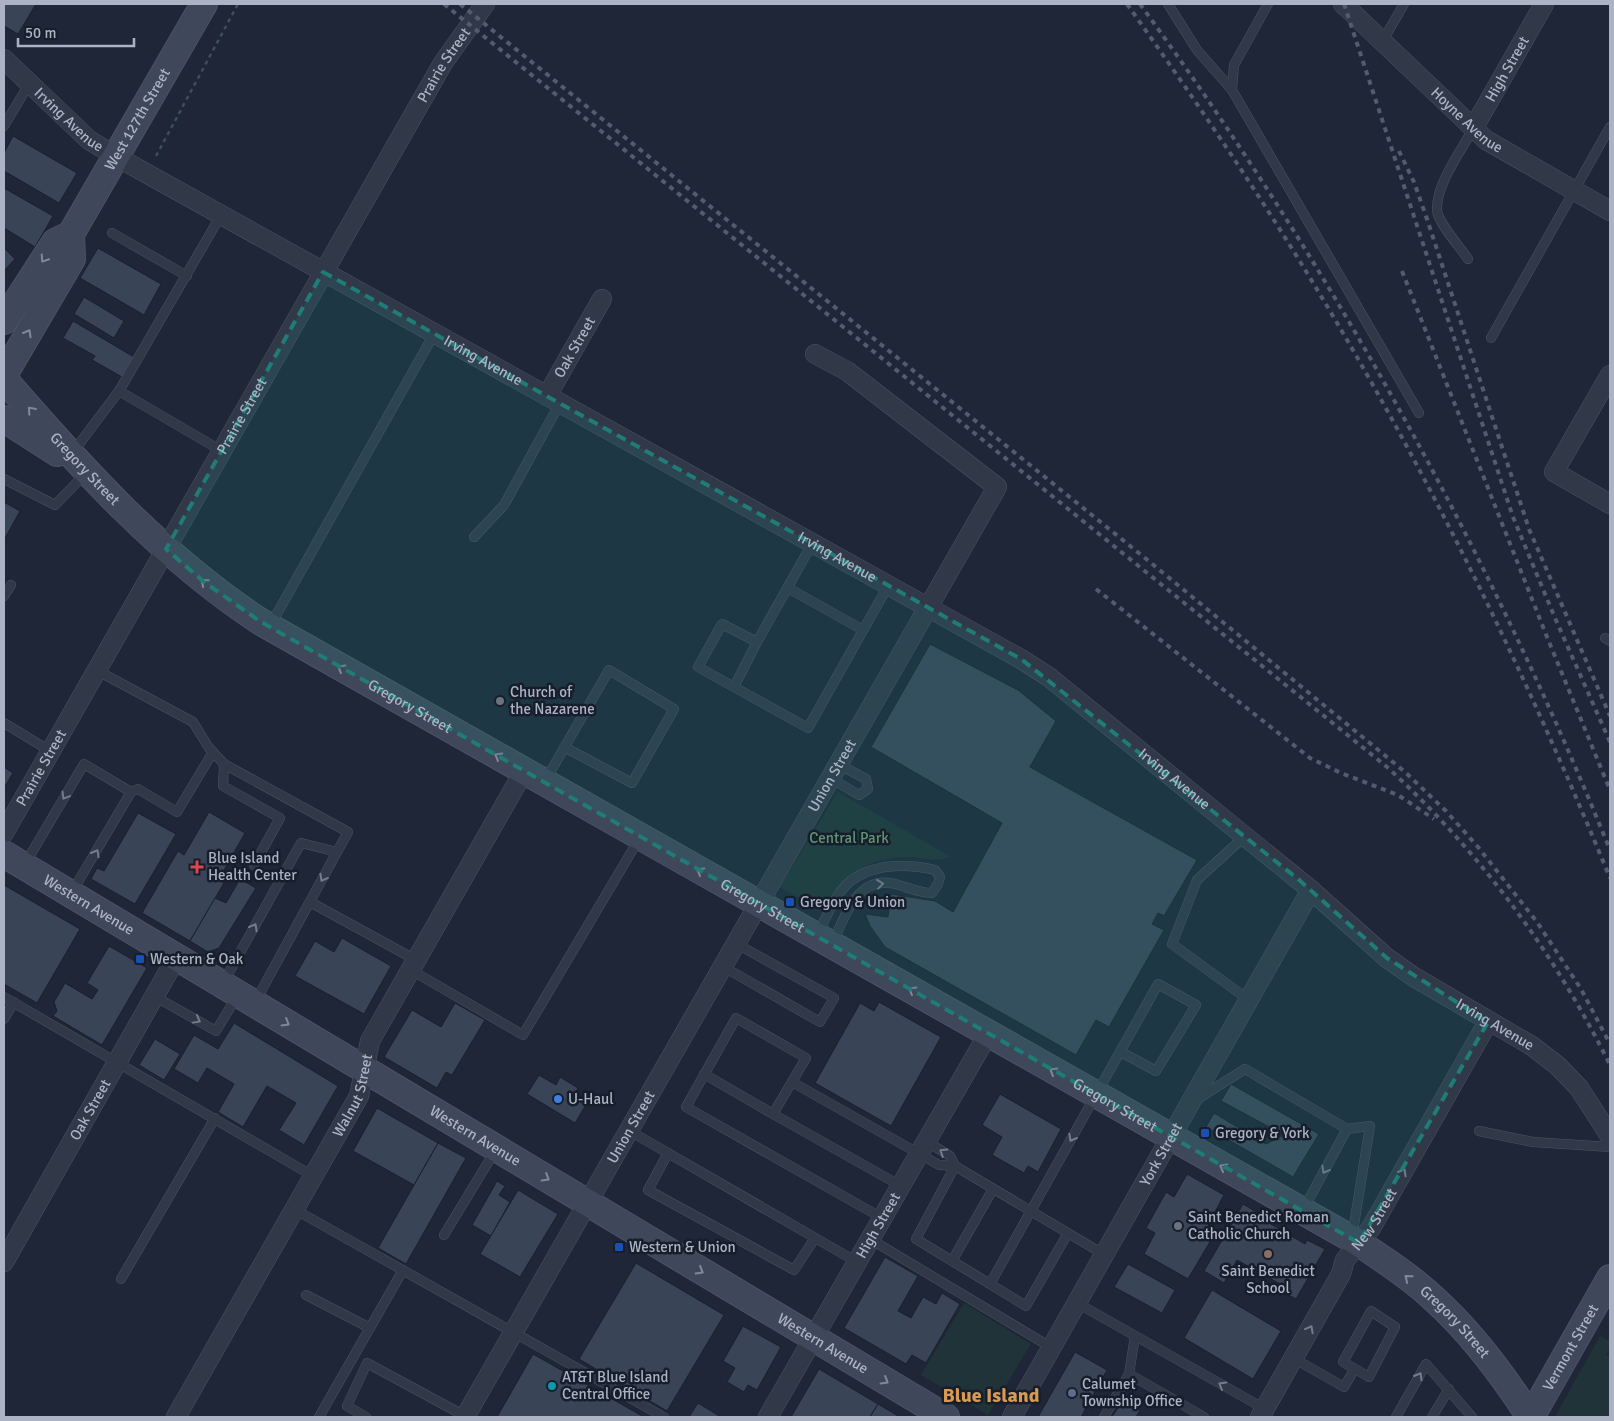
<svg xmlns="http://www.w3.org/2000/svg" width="1614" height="1421" font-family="Signika,sans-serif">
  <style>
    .green { fill: #203338 }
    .building { fill: #3a4457; stroke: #19202d }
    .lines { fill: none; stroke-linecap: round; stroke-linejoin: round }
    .lane-casing { stroke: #4c5362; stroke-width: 10 }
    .street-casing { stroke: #4c5362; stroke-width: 20 }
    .secondary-casing { stroke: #4c5362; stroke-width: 28 }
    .path { stroke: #3d5055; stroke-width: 2.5; stroke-dasharray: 4 4; stroke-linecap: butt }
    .lane { stroke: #313847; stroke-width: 9 }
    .street { stroke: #313847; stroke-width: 19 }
    .secondary { stroke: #3f475a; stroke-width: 26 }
    .rail { stroke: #535c6f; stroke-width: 4; stroke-dasharray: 5 5; stroke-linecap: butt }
    .oneway { stroke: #80889a }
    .oneway2 { stroke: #747c8c }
    .marked { fill: #1f7c77; fill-opacity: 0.2; stroke: #1f7c77; stroke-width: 4; stroke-dasharray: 10 6; stroke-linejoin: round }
    .worship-dot { fill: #6b7280; stroke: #171e2b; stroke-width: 2 }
    .health-dot { fill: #e0444e; stroke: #171e2b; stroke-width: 2 }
    .transit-dot { fill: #1a4fb4; stroke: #171e2b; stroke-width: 2 }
    .shop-dot { fill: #3f7fe0; stroke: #171e2b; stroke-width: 2 }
    .education-dot { fill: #8d6e63; stroke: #171e2b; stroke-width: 2 }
    .culture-dot { fill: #0f9aa8; stroke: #171e2b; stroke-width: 2 }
    .service-dot { fill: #5c6f8a; stroke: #171e2b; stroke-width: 2 }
    .labels { text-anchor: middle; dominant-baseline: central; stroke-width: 5; stroke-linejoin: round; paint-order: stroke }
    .street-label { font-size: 15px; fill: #abb3c4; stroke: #171e2b }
    .poi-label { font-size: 15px; fill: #abb3c4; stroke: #171e2b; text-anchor: start }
    .park-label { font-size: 15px; fill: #629573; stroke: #171e2b }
    .district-label { font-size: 20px; font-weight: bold; fill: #d89953; stroke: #171e2b }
  </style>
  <rect width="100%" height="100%" fill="#1e2637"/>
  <g class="green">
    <path d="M838,792L951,857C930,863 928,857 909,857C866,856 844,877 823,911L780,887Z"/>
    <polygon points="964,1303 1031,1344 988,1415 921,1375"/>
    <polygon points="1600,1336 1610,1341 1610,1348 1606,1355 1610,1357 1610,1417 1555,1417"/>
  </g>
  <g class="building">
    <polygon points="4,4 36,4 18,34 4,26"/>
    <polygon points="13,136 77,173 59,203 4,171 4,153"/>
    <polygon points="4,188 53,216 35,247 4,228"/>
    <polygon points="4,248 15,259 4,271"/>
    <polygon points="98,248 161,284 144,315 80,278"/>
    <polygon points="84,297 124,321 114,338 74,314"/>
    <polygon points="73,321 134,357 122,377 92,360 95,356 63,338"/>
    <polygon points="4,502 20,511 4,540"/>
    <polygon points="930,644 1018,690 1056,721 1030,767 1197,860 1164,916 1158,913 1152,924 1164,930 1109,1027 1096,1020 1076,1055 885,947 870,926 865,914 888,917 891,894 935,901 953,912 1002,823 871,747"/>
    <polygon points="4,767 13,773 4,788"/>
    <polygon points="209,812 245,833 219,879 224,883 190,941 142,913 178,851 184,855"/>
    <polygon points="138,813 176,834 135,904 91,879 97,868 104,871"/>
    <polygon points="240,879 256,888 219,948 208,952 190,941 215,898 226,903"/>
    <polygon points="4,885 80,929 37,1003 4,984"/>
    <polygon points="342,938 391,966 364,1014 295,976 315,941 334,952"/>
    <polygon points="109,946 147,968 102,1045 53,1016 57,1011 54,1002 65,983 92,999 98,990 87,983"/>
    <polygon points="879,1002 941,1037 891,1126 815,1083 860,1003 874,1011"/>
    <polygon points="455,1003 485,1020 452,1075 446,1072 437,1088 384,1057 412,1010 441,1027"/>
    <polygon points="234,1023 338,1086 304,1145 279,1130 296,1103 267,1086 243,1127 218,1112 234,1084 207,1068 198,1083 174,1069 194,1035 218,1049"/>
    <polygon points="155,1039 180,1054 164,1080 139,1065"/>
    <polygon points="539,1075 556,1085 560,1077 578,1088 574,1095 587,1103 575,1123 527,1094"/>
    <polygon points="1231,1084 1319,1134 1293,1177 1206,1127 1214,1113 1266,1144 1284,1135 1221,1101"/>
    <polygon points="1000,1094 1061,1129 1038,1172 1028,1166 1024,1173 992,1155 1002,1137 982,1125"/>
    <polygon points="377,1108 438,1143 414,1185 353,1151"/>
    <polygon points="438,1143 466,1158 406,1264 378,1248"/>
    <polygon points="1187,1174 1224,1195 1208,1225 1217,1230 1188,1279 1144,1254 1155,1233 1146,1228 1166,1192 1174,1197"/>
    <polygon points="497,1181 505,1186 499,1195 510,1202 491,1236 472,1225"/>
    <polygon points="518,1190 558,1214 520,1277 480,1254"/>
    <polygon points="1243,1204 1260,1214 1259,1217 1305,1244 1307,1240 1325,1249 1296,1299 1277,1289 1280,1284 1237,1260 1224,1283 1204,1271"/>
    <polygon points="885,1257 918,1276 898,1311 911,1318 923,1297 936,1304 942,1293 960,1304 926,1363 912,1355 906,1364 844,1328"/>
    <polygon points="636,1263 724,1315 667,1411 579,1359"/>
    <polygon points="1128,1264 1175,1290 1162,1313 1114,1287"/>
    <polygon points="1212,1290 1281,1331 1253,1379 1184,1338"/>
    <polygon points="743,1326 781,1347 757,1390 748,1385 744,1392 727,1382 735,1368 723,1361"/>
    <polygon points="1075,1352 1107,1370 1081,1417 1038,1417"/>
    <polygon points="533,1354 644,1417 497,1417"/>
    <polygon points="819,1369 878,1404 870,1417 791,1417"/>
    <polygon points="1123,1400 1140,1410 1136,1417 1112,1417"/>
    <polygon points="698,1403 721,1417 689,1417"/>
    <polygon points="878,1404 900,1417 870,1417"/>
  </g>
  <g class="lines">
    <g class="lane-casing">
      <g id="lane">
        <polyline points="1168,4 1197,50 1232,90"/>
        <polyline points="1268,4 1234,65 1232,90 1419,413"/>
        <polyline points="1382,42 1404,4"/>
        <polyline points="4,126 29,84"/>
        <polyline points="112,233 187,276"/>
        <path d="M1468,259C1460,247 1438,223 1437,210C1436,184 1461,151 1473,129"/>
        <polyline points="1491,338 1610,127"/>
        <polyline points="119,391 222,451"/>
        <polyline points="73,452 119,391 221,215"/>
        <polyline points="4,479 55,505 86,473"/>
        <polyline points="474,537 504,505 560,403"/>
        <polyline points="812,544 757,642 722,624 698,667 808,728 888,586"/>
        <polyline points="788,588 863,630"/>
        <polyline points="4,596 11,585"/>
        <polyline points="270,626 434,334"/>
        <polyline points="1605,638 1610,641"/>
        <polyline points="96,670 193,722 209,748 224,764 348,832 337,852"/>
        <polyline points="734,687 757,642"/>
        <polyline points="4,723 50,751"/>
        <polyline points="224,764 223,786 280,818 254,865"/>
        <polyline points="830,778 859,795 868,789 866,779 838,764"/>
        <polyline points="545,781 609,670 674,709 632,783 564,747"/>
        <polyline points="131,792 138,789 177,812 213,752"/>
        <polyline points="1245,836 1197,880 1172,944 1249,1000"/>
        <polyline points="25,864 84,764 131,792 72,892"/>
        <polyline points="310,902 416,960"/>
        <path d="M818,933C837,897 841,875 885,867C902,865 919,866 935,870L940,877L938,884L932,893C919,893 907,887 895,884C860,875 846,912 835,938V944"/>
        <polyline points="722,966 820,1022 834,998 735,943"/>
        <polyline points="411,970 523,1035 639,839"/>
        <polyline points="223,983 301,843 337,852 255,1002"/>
        <polyline points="154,996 216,1031 237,996"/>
        <polyline points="4,997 313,1176"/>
        <polyline points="4,1019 14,1002"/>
        <polyline points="704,1074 773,1114"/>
        <polyline points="792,1082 939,1165 955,1166 1105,1255"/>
        <polyline points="1196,1100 1245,1069 1347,1129 1370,1126 1352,1237"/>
        <polyline points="628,1130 857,1262"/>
        <polyline points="1479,1131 1533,1142 1610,1147"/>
        <polyline points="926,1141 950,1156 955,1166"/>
        <polyline points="668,1153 648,1190 794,1270 815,1238"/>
        <polyline points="955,1166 916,1239 990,1284 1158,984 1196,1005 1156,1071 1121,1052"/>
        <polyline points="294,1209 664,1417"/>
        <polyline points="1303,1210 1347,1129"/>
        <polyline points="882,1218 686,1107 736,1018 806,1058 773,1114 901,1186"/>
        <polyline points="444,1235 495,1151"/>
        <polyline points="870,1239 1052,1348"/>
        <polyline points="952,1261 993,1189"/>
        <polyline points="121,1279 215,1118"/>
        <polyline points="990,1284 1026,1306 1068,1233"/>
        <polyline points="306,1295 370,1328"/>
        <polyline points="1077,1303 1265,1409"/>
        <polygon points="1371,1311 1395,1327 1369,1377 1343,1362"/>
        <polyline points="1135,1336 1129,1374 1204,1417"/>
        <polyline points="1293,1358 1344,1387 1354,1370"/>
        <polyline points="319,1417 403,1270"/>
        <polyline points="366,1417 347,1406 367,1363 465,1416"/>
        <polyline points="1104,1417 1129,1374"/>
        <polyline points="1396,1417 1426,1364 1472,1417"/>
        <polyline points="1432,1417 1449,1389"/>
      </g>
    </g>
    <g class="street-casing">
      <g id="street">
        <path id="s1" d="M1343,4L1486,140L1610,211"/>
        <path id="s2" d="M4,59L89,140L117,157L1021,659L1049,677L1311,890L1387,958L1414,977L1532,1046L1558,1066L1579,1088L1610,1136"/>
        <path id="s3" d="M1473,129L1544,4"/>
        <polyline points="1610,375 1554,472 1610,504"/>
        <path id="s4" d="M547,396L602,299"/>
        <path id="s5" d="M4,833L443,63L485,4"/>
        <path id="s6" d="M4,1262L176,958"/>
        <path id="s7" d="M176,1417L359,1096L370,1041L524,771"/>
        <path id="s8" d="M465,1417L997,487L847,371L815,354"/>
        <path id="s9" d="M768,1417L988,1034"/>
        <path id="s10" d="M1012,1417L1311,890"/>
        <path id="s11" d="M1260,1417L1341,1274L1345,1260L1371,1228L1488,1022"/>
      </g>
    </g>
    <g class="secondary-casing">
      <g id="secondary">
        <polyline points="4,321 55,242 71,234"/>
        <path id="s12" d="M4,375L72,259L71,234L204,4"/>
        <path id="s13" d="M4,379C81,468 163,558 261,622L1359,1243C1384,1260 1411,1277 1433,1298C1471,1332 1503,1375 1530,1417"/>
        <polyline points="4,419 57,453"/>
        <path id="s14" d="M4,854L946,1417"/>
        <path id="s15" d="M1531,1417L1610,1278"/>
      </g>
    </g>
    <polyline class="path" points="156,156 238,4"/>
    <use href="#lane" class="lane"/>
    <use href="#street" class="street"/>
    <use href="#secondary" class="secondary"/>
    <g class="rail">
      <path d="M444,4L1387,767C1480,852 1554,952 1610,1065"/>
      <polyline points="460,4 1145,558 1405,772 1446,811 1478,847 1537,922 1581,989 1610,1044"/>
      <path d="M1127,4C1196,101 1263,199 1324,301C1435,486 1528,679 1610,878"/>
      <path d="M1140,4C1330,264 1489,551 1610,850"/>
      <polyline points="1344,4 1513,517 1555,618 1610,742"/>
      <polyline points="1399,151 1414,182 1427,219 1529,529 1610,716"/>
      <polyline points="1402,271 1547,637 1610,790"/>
      <polyline points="1096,589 1310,758 1341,773 1398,795 1434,819"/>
    </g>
  </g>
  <defs><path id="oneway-chevron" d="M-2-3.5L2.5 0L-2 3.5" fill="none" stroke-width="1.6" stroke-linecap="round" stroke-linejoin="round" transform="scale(1.25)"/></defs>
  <g class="oneway">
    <use href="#oneway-chevron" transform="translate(44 259) rotate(123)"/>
    <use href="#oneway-chevron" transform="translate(28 333) rotate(-60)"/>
    <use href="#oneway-chevron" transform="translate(31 410) rotate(-131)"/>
    <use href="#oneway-chevron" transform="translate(204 582) rotate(-141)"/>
    <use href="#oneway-chevron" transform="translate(341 668) rotate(-150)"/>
    <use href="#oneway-chevron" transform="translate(498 756) rotate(-150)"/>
    <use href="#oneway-chevron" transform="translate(700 871) rotate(-151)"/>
    <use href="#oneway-chevron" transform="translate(912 990) rotate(-150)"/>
    <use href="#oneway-chevron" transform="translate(286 1023) rotate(31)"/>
    <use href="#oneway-chevron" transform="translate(1053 1071) rotate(-150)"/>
    <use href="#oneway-chevron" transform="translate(1223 1167) rotate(-151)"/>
    <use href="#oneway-chevron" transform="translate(546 1178) rotate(31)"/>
    <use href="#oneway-chevron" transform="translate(700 1271) rotate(31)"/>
    <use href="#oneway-chevron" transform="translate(1408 1278) rotate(-141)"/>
    <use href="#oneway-chevron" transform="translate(885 1381) rotate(31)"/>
  </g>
  <g class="oneway2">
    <use href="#oneway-chevron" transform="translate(65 796) rotate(121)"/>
    <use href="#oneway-chevron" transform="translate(96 853) rotate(-60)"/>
    <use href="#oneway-chevron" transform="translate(323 878) rotate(119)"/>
    <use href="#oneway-chevron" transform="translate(880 884) rotate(-7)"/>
    <use href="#oneway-chevron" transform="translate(254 927) rotate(-61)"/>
    <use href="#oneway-chevron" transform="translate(197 1020) rotate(29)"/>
    <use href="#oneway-chevron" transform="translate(1072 1138) rotate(119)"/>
    <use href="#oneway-chevron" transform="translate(943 1152) rotate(-148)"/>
    <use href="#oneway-chevron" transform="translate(1325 1170) rotate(119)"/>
    <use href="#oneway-chevron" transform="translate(1403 1172) rotate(-60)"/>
    <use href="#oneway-chevron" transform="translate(1310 1329) rotate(-61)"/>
    <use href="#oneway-chevron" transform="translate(1419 1376) rotate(-60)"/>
    <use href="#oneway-chevron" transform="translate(1222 1385) rotate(-150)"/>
  </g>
  <path class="marked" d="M323,272L1021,659L1298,879L1387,958L1488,1022L1359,1243L261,622L204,582L166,549Z"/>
  <g class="worship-dot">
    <circle cx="500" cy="701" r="5"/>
    <circle cx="1178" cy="1226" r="5"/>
  </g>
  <path class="health-dot" d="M194.5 859.5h5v5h5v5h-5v5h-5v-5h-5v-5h5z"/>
  <g class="transit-dot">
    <rect x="785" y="897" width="10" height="10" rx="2.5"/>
    <rect x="135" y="954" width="10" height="10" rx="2.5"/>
    <rect x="1200" y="1128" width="10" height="10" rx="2.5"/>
    <rect x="614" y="1242" width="10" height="10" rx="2.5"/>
  </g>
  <circle class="shop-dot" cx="558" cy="1099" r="5"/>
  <circle class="education-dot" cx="1268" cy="1254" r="5"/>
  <circle class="culture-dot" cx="552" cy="1386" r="5"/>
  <circle class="service-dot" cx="1072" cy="1393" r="5"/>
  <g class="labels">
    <g class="street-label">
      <text stroke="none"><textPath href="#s5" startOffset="885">Prairie Street</textPath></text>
      <text stroke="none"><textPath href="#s3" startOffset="69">High Street</textPath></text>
      <text stroke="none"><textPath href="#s2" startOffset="89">Irving Avenue</textPath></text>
      <text stroke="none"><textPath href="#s12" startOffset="292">West 127th Street</textPath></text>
      <text stroke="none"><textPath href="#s1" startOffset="170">Hoyne Avenue</textPath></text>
      <text stroke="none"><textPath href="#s4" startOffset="56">Oak Street</textPath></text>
      <text stroke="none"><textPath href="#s2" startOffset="569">Irving Avenue</textPath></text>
      <text stroke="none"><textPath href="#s5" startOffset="480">Prairie Street</textPath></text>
      <text stroke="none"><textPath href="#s13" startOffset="121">Gregory Street</textPath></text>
      <text stroke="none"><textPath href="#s2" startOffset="974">Irving Avenue</textPath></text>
      <text stroke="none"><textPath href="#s13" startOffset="526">Gregory Street</textPath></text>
      <text stroke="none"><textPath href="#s5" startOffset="75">Prairie Street</textPath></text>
      <text stroke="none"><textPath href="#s8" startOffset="739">Union Street</textPath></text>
      <text stroke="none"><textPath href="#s2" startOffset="1379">Irving Avenue</textPath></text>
      <text stroke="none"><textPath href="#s14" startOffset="99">Western Avenue</textPath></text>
      <text stroke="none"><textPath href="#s13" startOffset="931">Gregory Street</textPath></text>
      <text stroke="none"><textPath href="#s2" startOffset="1784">Irving Avenue</textPath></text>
      <text stroke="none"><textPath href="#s7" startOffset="368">Walnut Street</textPath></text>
      <text stroke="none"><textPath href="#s13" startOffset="1336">Gregory Street</textPath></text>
      <text stroke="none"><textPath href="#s6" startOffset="175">Oak Street</textPath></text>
      <text stroke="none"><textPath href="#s8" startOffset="334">Union Street</textPath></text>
      <text stroke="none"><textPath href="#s14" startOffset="549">Western Avenue</textPath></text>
      <text stroke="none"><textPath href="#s10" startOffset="302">York Street</textPath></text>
      <text stroke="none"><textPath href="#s11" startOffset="229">New Street</textPath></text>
      <text stroke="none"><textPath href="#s9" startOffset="221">High Street</textPath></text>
      <text stroke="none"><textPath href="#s13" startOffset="1741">Gregory Street</textPath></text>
      <text stroke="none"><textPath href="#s14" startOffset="954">Western Avenue</textPath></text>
      <text stroke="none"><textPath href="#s15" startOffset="80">Vermont Street</textPath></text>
    </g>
    <g class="poi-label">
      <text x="510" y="692">Church of<tspan x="510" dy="17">the Nazarene</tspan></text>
      <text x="208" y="858">Blue Island<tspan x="208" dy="17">Health Center</tspan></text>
      <text x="800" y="902">Gregory &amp; Union</text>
      <text x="150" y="959">Western &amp; Oak</text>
      <text x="568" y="1099">U-Haul</text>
      <text x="1215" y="1133">Gregory &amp; York</text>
      <text x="1188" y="1217">Saint Benedict Roman<tspan x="1188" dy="17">Catholic Church</tspan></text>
      <text x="629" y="1247">Western &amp; Union</text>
      <text x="1268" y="1271" text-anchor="middle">Saint Benedict<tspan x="1268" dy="17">School</tspan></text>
      <text x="562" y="1377">AT&amp;T Blue Island<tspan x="562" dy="17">Central Office</tspan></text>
      <text x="1082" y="1384">Calumet<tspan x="1082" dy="17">Township Office</tspan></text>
    </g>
    <g class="park-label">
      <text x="849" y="838">Central Park</text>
    </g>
    <g class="district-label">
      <text x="991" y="1395">Blue Island</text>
    </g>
  </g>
  <rect width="1614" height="1421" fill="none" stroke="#abb3c4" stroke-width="10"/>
  <path d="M18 38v8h116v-8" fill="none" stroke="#abb3c4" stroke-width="2.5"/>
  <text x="25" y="38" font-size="15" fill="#abb3c4" stroke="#171e2b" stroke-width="4" paint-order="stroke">50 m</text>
</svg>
